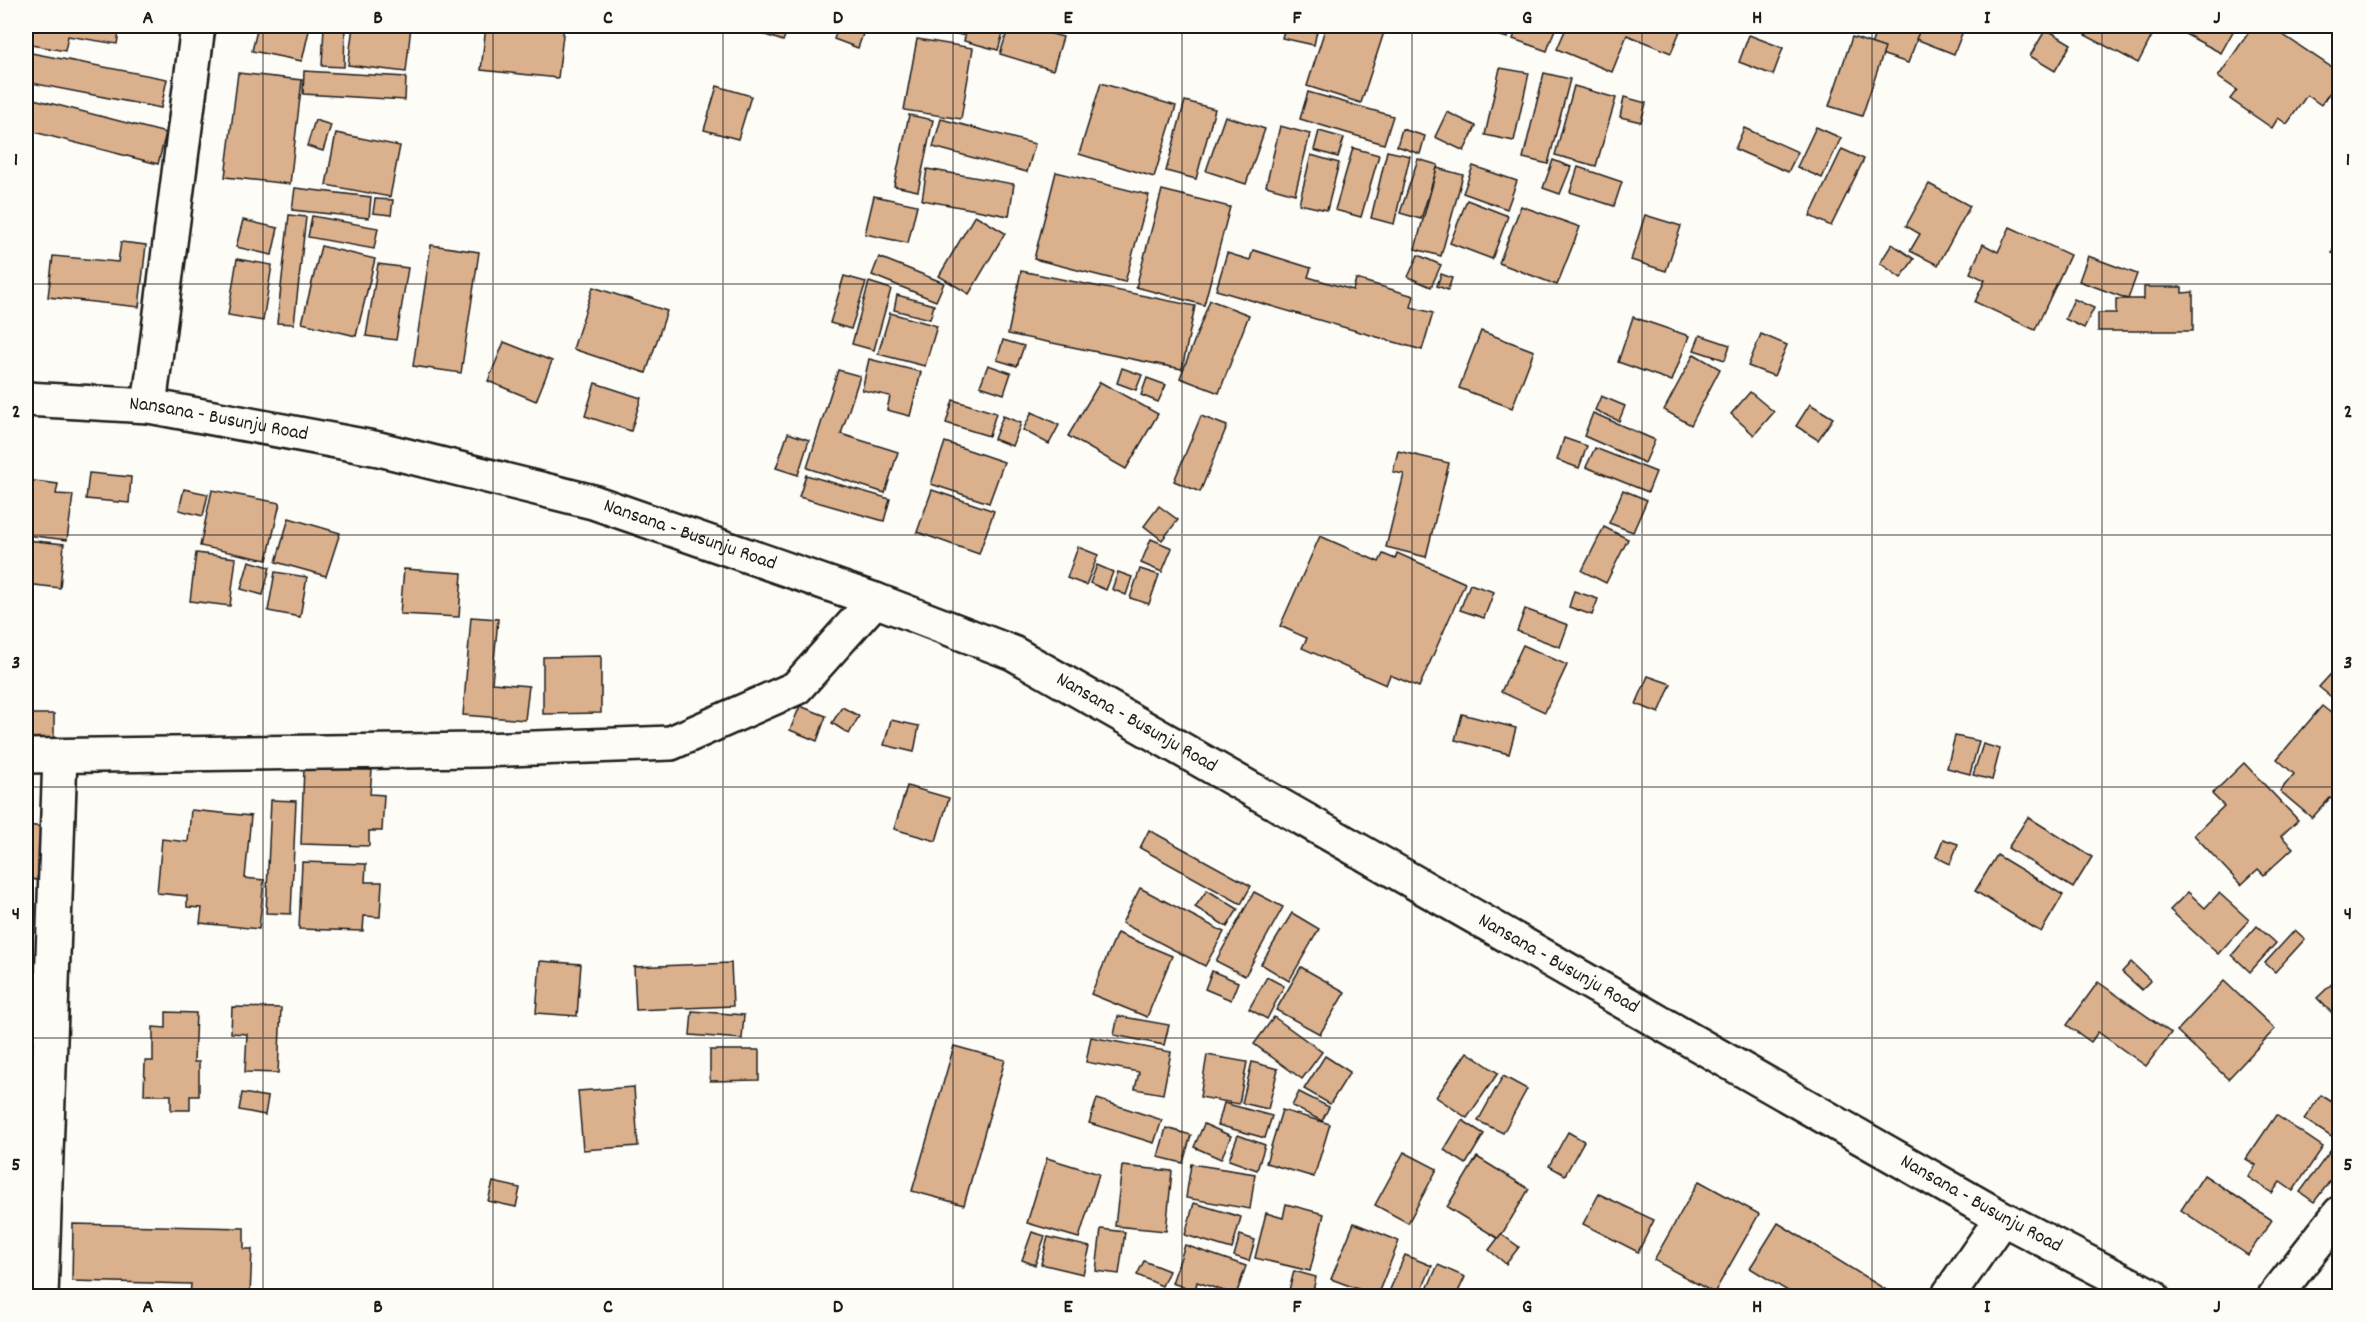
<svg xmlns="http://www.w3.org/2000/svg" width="2365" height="1322" font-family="Dekko,sans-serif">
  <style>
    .building { fill: #dbb08c; stroke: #1c1c1c; stroke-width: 1.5 }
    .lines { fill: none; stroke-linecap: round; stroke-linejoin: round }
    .minor-casing { stroke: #1c1c1c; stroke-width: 38 }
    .major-casing { stroke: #1c1c1c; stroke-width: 38 }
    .minor { stroke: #fdfcf7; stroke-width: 33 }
    .major { stroke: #fdfcf7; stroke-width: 33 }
    .grid { fill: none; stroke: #1c1c1c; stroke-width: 1.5; stroke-opacity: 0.55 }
    .labels { text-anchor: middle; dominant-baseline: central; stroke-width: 5; stroke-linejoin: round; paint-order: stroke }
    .street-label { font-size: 20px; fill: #1c1c1c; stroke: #fdfcf7 }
    .neatline { fill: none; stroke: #1c1c1c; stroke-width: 2 }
    .grid-label { font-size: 20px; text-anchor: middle; font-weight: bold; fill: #1c1c1c }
  </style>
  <rect width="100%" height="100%" fill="#fdfcf7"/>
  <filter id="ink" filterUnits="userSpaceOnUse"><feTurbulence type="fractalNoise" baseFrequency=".0167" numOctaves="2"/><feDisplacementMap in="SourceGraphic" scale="12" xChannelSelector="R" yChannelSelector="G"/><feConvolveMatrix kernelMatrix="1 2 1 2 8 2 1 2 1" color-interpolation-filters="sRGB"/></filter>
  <g filter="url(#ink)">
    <g class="building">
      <polygon points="26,26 120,26 117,44 68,36 65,51 26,44"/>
      <polygon points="258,26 310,26 302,61 252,51"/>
      <polygon points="324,26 345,26 344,67 322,66"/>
      <polygon points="353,26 411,26 406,72 348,65"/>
      <polygon points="486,26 564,26 558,78 481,70"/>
      <polygon points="756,26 789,26 783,41 754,31"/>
      <polygon points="838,26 849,26 864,31 858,48 834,39"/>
      <polygon points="928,26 989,26 1004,30 998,50 964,41 965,36"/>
      <polygon points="1009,26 1022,26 1063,37 1053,70 1000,54"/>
      <polygon points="1285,26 1318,26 1314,45 1282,38"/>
      <polygon points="1326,26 1386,26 1361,103 1307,86"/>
      <polygon points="1465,26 1511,26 1508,38"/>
      <polygon points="1518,26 1556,26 1547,51 1513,39"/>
      <polygon points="1567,26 1682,26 1671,53 1627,35 1612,72 1557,49"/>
      <polygon points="1878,26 1922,26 1908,63 1869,50"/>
      <polygon points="1922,26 1965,26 1954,54 1916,39"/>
      <polygon points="2090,26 2157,26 2138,63 2085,35"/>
      <polygon points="2170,26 2236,26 2221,53"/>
      <polygon points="2253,26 2270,26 2340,73 2340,78 2321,105 2307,95 2287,124 2278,118 2272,128 2230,99 2237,90 2218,77"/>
      <polygon points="2324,26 2340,26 2340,30 2337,34"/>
      <polygon points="2046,29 2071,44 2055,71 2030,56"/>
      <polygon points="1749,35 1783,48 1773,75 1739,62"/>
      <polygon points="1852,37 1885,48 1862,116 1829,106"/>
      <polygon points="917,39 973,48 961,119 904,110"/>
      <polygon points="26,52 167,79 161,108 26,82"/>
      <polygon points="1500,68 1529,73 1514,141 1485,135"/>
      <polygon points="304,71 406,77 405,100 303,94"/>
      <polygon points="238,73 302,80 290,184 225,177"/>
      <polygon points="1544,73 1570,79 1548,164 1523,158"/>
      <polygon points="1101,83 1176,106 1154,177 1079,154"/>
      <polygon points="717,86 751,96 738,139 704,130"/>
      <polygon points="1574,86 1616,98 1596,166 1555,155"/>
      <polygon points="1308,92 1393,116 1384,144 1300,119"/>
      <polygon points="26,97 166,133 158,164 26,130"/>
      <polygon points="1624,97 1646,103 1641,122 1620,117"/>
      <polygon points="1185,101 1215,109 1196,179 1166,171"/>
      <polygon points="1447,112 1476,126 1464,151 1435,137"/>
      <polygon points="909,115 933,120 918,191 894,186"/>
      <polygon points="1225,116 1265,129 1246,184 1206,171"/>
      <polygon points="941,119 1035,144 1027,172 933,147"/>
      <polygon points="315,120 331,125 323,151 307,146"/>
      <polygon points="1280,126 1310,134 1295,194 1266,186"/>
      <polygon points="1816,127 1841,138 1822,178 1797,167"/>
      <polygon points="1744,128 1798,152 1788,172 1735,149"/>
      <polygon points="1402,129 1425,136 1420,154 1397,146"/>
      <polygon points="1319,131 1344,138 1338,157 1314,150"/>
      <polygon points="336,133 400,146 390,197 326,185"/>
      <polygon points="1353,148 1379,155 1361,217 1335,210"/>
      <polygon points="1842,149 1864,159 1831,226 1810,216"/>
      <polygon points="1387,151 1410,156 1394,224 1371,218"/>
      <polygon points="1311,155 1339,163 1327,210 1299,204"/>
      <polygon points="1418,159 1438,165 1421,219 1400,213"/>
      <polygon points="1553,160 1571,167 1560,194 1543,188"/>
      <polygon points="1473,166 1517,181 1507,209 1463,193"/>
      <polygon points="1578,167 1622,182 1614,206 1570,192"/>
      <polygon points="1437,168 1463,175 1441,256 1415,249"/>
      <polygon points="927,169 1014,184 1009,216 922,200"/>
      <polygon points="1056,172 1149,195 1125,282 1034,259"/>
      <polygon points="1929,184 1970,206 1938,265 1910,251 1920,234 1906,226"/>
      <polygon points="295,188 371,197 369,218 292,210"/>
      <polygon points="1162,190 1230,207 1204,305 1136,287"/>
      <polygon points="874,196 917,205 908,243 865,234"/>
      <polygon points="375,199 393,200 391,215 373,213"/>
      <polygon points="1467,200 1508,216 1492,259 1450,243"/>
      <polygon points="1521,206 1580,227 1557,285 1499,263"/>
      <polygon points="289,215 306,217 294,324 277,323"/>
      <polygon points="975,215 1005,233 969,294 939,276"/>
      <polygon points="1645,215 1681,226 1666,271 1631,260"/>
      <polygon points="312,216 378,228 374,249 308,237"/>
      <polygon points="243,220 278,228 272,255 236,247"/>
      <polygon points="2010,227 2070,255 2035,330 1975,302 1985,280 1970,273 1983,244 1998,252"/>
      <polygon points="2338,234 2340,235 2340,256 2332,253"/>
      <polygon points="121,242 146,245 139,307 48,297 53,256 118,262"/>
      <polygon points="1892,244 1914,259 1901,278 1880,263"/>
      <polygon points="431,245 479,252 461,373 413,366"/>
      <polygon points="321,246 375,259 356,336 302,323"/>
      <polygon points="1253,250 1311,268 1308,277 1353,290 1356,279 1414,296 1411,307 1433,313 1422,350 1216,290 1227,253 1250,260"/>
      <polygon points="1418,255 1441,265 1431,287 1408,277"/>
      <polygon points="2088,256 2137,274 2128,299 2079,281"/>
      <polygon points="879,257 944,283 936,301 872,275"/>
      <polygon points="237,259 272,265 263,321 228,315"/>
      <polygon points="378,264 408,268 396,340 366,336"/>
      <polygon points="1021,271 1195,306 1182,369 1008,334"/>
      <polygon points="1441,274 1452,278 1448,290 1437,286"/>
      <polygon points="844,276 866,282 851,329 830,323"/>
      <polygon points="869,282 891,289 874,350 852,344"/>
      <polygon points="593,287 667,311 646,373 573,349"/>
      <polygon points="2144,287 2182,287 2182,293 2193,292 2193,331 2098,331 2098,313 2116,313 2116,299 2144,299"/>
      <polygon points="897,295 934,305 930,319 894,310"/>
      <polygon points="2074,299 2094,308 2084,328 2065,319"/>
      <polygon points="1210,300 1249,315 1219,393 1180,378"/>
      <polygon points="890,313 937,326 925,366 878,354"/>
      <polygon points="1633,317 1689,336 1672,381 1618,362"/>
      <polygon points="1481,331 1534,351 1512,408 1459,388"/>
      <polygon points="1761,334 1787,345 1774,376 1748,366"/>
      <polygon points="1700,335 1730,345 1725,360 1694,350"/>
      <polygon points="1003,340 1024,346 1017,366 997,360"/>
      <polygon points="504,342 552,361 536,401 488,381"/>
      <polygon points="1694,354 1720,369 1691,425 1664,410"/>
      <polygon points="869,359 921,372 910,416 887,410 890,396 862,390"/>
      <polygon points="988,365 1011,373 1004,394 980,386"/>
      <polygon points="1122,368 1142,375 1136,390 1117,383"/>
      <polygon points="838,370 860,376 841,434 898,452 885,493 807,468"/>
      <polygon points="1147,378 1166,385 1158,402 1141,395"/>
      <polygon points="1100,382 1158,414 1126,469 1068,436"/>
      <polygon points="595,383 641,398 631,431 585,416"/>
      <polygon points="1750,392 1774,412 1754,435 1731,414"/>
      <polygon points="1601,396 1625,406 1619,421 1595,410"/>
      <polygon points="953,400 996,413 989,436 946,423"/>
      <polygon points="1810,404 1833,418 1818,440 1796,426"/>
      <polygon points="1032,412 1059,425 1049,444 1023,430"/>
      <polygon points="1593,413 1655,440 1645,463 1584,436"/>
      <polygon points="1003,416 1021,423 1012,446 994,439"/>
      <polygon points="1201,416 1227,426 1200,492 1174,481"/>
      <polygon points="788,433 809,440 798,475 776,468"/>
      <polygon points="1564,438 1587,446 1579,468 1557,460"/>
      <polygon points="945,442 1004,462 989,503 931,484"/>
      <polygon points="1595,448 1656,472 1648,492 1586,467"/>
      <polygon points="1398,451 1449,463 1426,557 1386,547 1404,474 1393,472"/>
      <polygon points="89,473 131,477 129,503 86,499"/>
      <polygon points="806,475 890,499 884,521 799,497"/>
      <polygon points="26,480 58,484 56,494 73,495 67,540 26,535"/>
      <polygon points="184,489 208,494 203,516 179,510"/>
      <polygon points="212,490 280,503 267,560 200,546"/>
      <polygon points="932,490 994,511 979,554 917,532"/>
      <polygon points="1623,490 1647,500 1633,532 1609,523"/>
      <polygon points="1159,506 1178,520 1162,540 1144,526"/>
      <polygon points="289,518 340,533 326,576 276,562"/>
      <polygon points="1604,527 1628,539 1606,583 1582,571"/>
      <polygon points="1320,536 1379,562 1383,554 1395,559 1397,553 1465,583 1419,687 1390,675 1386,685 1302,648 1307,638 1280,626"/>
      <polygon points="1151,539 1172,548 1162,572 1141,563"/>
      <polygon points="26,540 64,544 60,588 26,584"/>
      <polygon points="1078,547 1098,555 1086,585 1067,578"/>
      <polygon points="196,553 236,558 230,606 190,601"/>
      <polygon points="249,561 270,567 263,595 241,589"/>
      <polygon points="1097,565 1113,572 1106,590 1090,583"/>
      <polygon points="404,569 462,573 459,617 400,614"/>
      <polygon points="1140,569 1159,575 1149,604 1130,598"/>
      <polygon points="275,572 307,577 300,617 268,611"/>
      <polygon points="1118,572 1132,577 1126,595 1112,589"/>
      <polygon points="1470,584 1494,592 1484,618 1460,610"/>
      <polygon points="1574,591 1598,599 1592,615 1569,607"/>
      <polygon points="1525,609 1568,625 1560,647 1517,631"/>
      <polygon points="471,617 498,619 492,683 529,686 525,720 463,715"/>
      <polygon points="1523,645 1567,665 1545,712 1501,692"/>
      <polygon points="26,649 29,649 28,714 54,714 54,744 26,743"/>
      <polygon points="601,656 601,713 543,714 543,657"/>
      <polygon points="2340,664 2340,704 2319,687"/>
      <polygon points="1648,676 1671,684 1659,713 1636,704"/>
      <polygon points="800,706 826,716 817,741 790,730"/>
      <polygon points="2322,706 2340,720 2340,806 2330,798 2312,818 2280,791 2294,774 2277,759"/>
      <polygon points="842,707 859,716 849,734 832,723"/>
      <polygon points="1462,714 1516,728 1509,754 1455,740"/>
      <polygon points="891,720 919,726 914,752 884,745"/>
      <polygon points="1955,736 1979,741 1970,774 1947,768"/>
      <polygon points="1983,744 2000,749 1992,780 1973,775"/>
      <polygon points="2244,763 2298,820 2281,836 2293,848 2264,875 2258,869 2241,885 2194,835 2224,806 2212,794"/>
      <polygon points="304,768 372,770 370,794 384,795 382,831 369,831 369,846 301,844"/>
      <polygon points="907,786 949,798 936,841 894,829"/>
      <polygon points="271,800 296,801 291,914 266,913"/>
      <polygon points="191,810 251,816 245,878 264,880 259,929 200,923 202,908 187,907 187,896 157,893 162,839 188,842"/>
      <polygon points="2028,817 2092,857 2073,888 2008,848"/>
      <polygon points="26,825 44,827 37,880 26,878"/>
      <polygon points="1149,830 1251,886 1241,904 1140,848"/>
      <polygon points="1943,839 1958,844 1950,864 1936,857"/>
      <polygon points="1997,855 2063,895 2041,932 1975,891"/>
      <polygon points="302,862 366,864 365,882 382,882 380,917 364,916 363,931 299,929"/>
      <polygon points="1140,888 1224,932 1205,966 1122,923"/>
      <polygon points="1207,890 1238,909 1227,927 1195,907"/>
      <polygon points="1254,892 1283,907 1245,976 1216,961"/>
      <polygon points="2188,892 2205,908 2219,893 2249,920 2218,954 2170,910"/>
      <polygon points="1292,913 1319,929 1289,981 1261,964"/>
      <polygon points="2257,926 2276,943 2250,972 2232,955"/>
      <polygon points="2295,930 2305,939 2275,972 2265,963"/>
      <polygon points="1117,933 1172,956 1147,1017 1091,994"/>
      <polygon points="540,961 581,964 577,1016 536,1013"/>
      <polygon points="2131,962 2151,981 2142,990 2122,972"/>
      <polygon points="731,963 733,1006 636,1010 634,967"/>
      <polygon points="1301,967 1345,992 1320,1034 1276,1010"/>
      <polygon points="1212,971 1238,982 1231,1000 1205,989"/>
      <polygon points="2340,976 2340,1020 2339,1020 2317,998"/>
      <polygon points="1267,977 1284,986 1267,1019 1249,1009"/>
      <polygon points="2224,981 2275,1029 2228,1079 2177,1031"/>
      <polygon points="2098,982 2171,1033 2146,1066 2098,1032 2091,1042 2067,1025"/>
      <polygon points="232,1007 281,1008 278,1073 245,1072 247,1034 231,1033"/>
      <polygon points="692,1011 744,1015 742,1039 690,1035"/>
      <polygon points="166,1012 196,1013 194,1062 199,1062 199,1096 190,1096 190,1110 171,1110 171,1095 144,1095 145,1061 153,1061 153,1027 166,1028"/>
      <polygon points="1118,1016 1169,1025 1164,1045 1114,1035"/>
      <polygon points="1274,1017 1322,1052 1302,1079 1254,1044"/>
      <polygon points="1091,1037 1171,1052 1163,1094 1135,1089 1139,1072 1086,1062"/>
      <polygon points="954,1046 1005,1060 964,1205 912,1191"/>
      <polygon points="710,1050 759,1050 759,1080 710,1081"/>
      <polygon points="1467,1052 1498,1073 1467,1118 1436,1097"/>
      <polygon points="1207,1055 1247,1062 1239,1104 1200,1097"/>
      <polygon points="1325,1056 1350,1072 1330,1104 1304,1089"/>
      <polygon points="1252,1062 1278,1069 1268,1109 1242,1103"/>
      <polygon points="1503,1076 1527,1089 1503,1133 1478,1121"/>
      <polygon points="2340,1077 2340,1089 2334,1086"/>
      <polygon points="634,1087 638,1146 583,1150 578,1091"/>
      <polygon points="1299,1092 1329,1107 1322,1121 1292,1106"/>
      <polygon points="242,1093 268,1097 265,1115 239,1110"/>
      <polygon points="2321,1095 2340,1107 2340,1128 2333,1138 2304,1119"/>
      <polygon points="1097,1099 1162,1120 1154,1143 1089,1123"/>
      <polygon points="1224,1103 1272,1116 1265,1138 1218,1125"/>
      <polygon points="1282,1110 1330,1124 1314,1177 1266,1163"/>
      <polygon points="2276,1115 2323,1147 2293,1191 2280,1182 2272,1193 2248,1177 2256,1165 2246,1159"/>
      <polygon points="1462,1120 1484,1134 1466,1164 1444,1150"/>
      <polygon points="1204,1124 1231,1136 1221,1159 1194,1147"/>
      <polygon points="1166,1128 1191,1135 1183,1163 1158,1157"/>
      <polygon points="1568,1132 1584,1141 1565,1175 1549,1166"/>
      <polygon points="1238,1135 1265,1145 1257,1170 1229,1160"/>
      <polygon points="2340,1138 2340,1168 2314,1202 2300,1192"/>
      <polygon points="1404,1152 1437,1169 1408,1223 1375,1205"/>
      <polygon points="1477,1157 1529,1189 1499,1239 1447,1207"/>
      <polygon points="1047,1158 1099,1174 1079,1238 1027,1223"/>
      <polygon points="1191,1164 1255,1174 1250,1209 1186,1198"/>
      <polygon points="1122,1166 1172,1171 1166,1231 1115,1226"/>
      <polygon points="2204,1175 2272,1220 2248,1255 2181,1210"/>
      <polygon points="1699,1181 1759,1214 1714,1293 1654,1260"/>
      <polygon points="493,1182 520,1188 516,1207 488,1201"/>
      <polygon points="1599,1194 1654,1220 1638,1252 1583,1224"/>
      <polygon points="1194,1203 1241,1217 1232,1249 1185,1235"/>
      <polygon points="1286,1204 1324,1214 1310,1271 1255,1258 1266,1213 1283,1218"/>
      <polygon points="1354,1223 1399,1241 1377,1296 1331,1279"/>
      <polygon points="1778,1223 1896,1296 1796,1296 1750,1268"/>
      <polygon points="73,1224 244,1228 244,1249 252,1249 250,1296 190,1296 191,1284 72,1281"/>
      <polygon points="1101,1229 1125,1232 1119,1274 1096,1271"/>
      <polygon points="1032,1232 1045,1236 1035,1265 1022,1260"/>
      <polygon points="1501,1234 1519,1247 1506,1264 1489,1250"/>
      <polygon points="1240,1235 1255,1240 1249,1261 1234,1256"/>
      <polygon points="1048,1237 1090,1247 1083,1274 1041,1264"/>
      <polygon points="1185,1245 1246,1266 1236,1295 1197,1282 1195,1291 1172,1283"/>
      <polygon points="1405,1255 1432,1266 1419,1296 1393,1296 1388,1294"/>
      <polygon points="1144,1261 1169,1271 1162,1286 1137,1275"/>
      <polygon points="1438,1265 1465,1277 1456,1296 1424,1296"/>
      <polygon points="1294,1271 1316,1277 1312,1296 1288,1294"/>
    </g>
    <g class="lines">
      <g class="minor-casing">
        <g id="minor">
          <polyline points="149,406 198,26"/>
          <polyline points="26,756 480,750 671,743 796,688 875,600"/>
          <polyline points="41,1296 60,756"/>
          <polyline points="1948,1296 2002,1218"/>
          <polyline points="2275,1296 2340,1213"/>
        </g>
      </g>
      <g class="major-casing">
        <g id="major">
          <path id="s1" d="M26,399L149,406L379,449L593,502L875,600L1013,653L2002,1218L2152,1296"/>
        </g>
      </g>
      <use href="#minor" class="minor"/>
      <use href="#major" class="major"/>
    </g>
  </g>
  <path class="grid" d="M263,26V1296M493,26V1296M723,26V1296M953,26V1296M1182,26V1296M1412,26V1296M1642,26V1296M1872,26V1296M2102,26V1296M26,284H2340M26,535H2340M26,787H2340M26,1038H2340"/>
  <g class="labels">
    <g class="street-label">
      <text stroke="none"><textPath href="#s1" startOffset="194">Nansana - Busunju Road</textPath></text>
      <text stroke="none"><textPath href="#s1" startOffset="680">Nansana - Busunju Road</textPath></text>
      <text stroke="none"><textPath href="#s1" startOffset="1166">Nansana - Busunju Road</textPath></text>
      <text stroke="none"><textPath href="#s1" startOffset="1652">Nansana - Busunju Road</textPath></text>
      <text stroke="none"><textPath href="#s1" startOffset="2138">Nansana - Busunju Road</textPath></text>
    </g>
  </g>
  <rect width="2365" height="1322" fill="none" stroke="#fdfcf7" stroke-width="66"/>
  <rect x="33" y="33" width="2299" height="1256" class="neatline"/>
  <g class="grid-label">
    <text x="148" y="23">A</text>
    <text x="378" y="23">B</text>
    <text x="608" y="23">C</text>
    <text x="838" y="23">D</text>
    <text x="1068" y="23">E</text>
    <text x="1297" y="23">F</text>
    <text x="1527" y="23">G</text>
    <text x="1757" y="23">H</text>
    <text x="1987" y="23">I</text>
    <text x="2217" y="23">J</text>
    <text x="16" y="165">1</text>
    <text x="2348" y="165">1</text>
    <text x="16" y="417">2</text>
    <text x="2348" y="417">2</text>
    <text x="16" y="668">3</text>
    <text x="2348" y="668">3</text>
    <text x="16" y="919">4</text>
    <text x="2348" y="919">4</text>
    <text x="16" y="1170">5</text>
    <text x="2348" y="1170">5</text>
    <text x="148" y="1312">A</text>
    <text x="378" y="1312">B</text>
    <text x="608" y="1312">C</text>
    <text x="838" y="1312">D</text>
    <text x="1068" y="1312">E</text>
    <text x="1297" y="1312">F</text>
    <text x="1527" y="1312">G</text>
    <text x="1757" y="1312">H</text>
    <text x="1987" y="1312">I</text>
    <text x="2217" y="1312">J</text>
  </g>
</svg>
